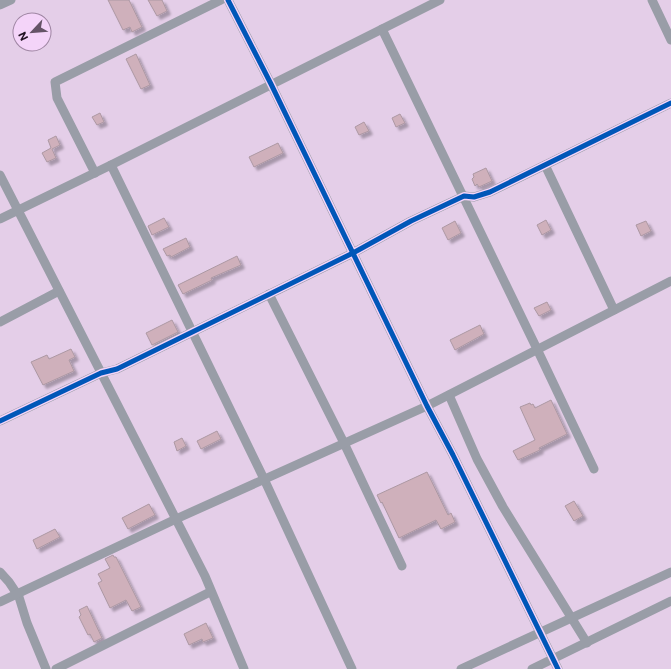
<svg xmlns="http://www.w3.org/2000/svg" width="671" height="669" font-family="Commissioner,sans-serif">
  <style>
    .building { fill: #cfb0bb; stroke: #ac98a3; filter: url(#shadow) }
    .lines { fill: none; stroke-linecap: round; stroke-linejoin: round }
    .street { stroke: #999da7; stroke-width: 9 }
    .cycleway-casing { stroke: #f4d4f9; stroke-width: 8 }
    .cycleway { stroke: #0057b8; stroke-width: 5 }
  </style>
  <defs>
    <filter id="shadow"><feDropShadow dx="3.5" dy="3.5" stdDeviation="1" flood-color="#0004"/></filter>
  </defs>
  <rect width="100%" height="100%" fill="#e4cee8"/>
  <g class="building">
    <polygon points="108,0 129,0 142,27 132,32 130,27 123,30"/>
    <polygon points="148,0 162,0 167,11 157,16"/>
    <polygon points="136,54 150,85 141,89 126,59"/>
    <polygon points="100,113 104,122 97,125 92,117"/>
    <polygon points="400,114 405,123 396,127 392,118"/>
    <polygon points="364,122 369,131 359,135 355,127"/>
    <polygon points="56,136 60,145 52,149 56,158 47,162 42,153 51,148 48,140"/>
    <polygon points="278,143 283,153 254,167 249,157"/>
    <polygon points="486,168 492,181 479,187 477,184 475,186 472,179 474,177 473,174"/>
    <polygon points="164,218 169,227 152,235 148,226"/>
    <polygon points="546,220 551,230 542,235 537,225"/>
    <polygon points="455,221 461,233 448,240 442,228"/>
    <polygon points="646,221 651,231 641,236 636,225"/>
    <polygon points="186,238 190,247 171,257 170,255 167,256 163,249"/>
    <polygon points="237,256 241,265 211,278 212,280 183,294 178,285"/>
    <polygon points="547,302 551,310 539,316 534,308"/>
    <polygon points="172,320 178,332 152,345 146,333"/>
    <polygon points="480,325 484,334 455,350 450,340"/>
    <polygon points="71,349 75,357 69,360 74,371 43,385 31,362 47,355 49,359"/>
    <polygon points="551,400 567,434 539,448 540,450 518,460 513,451 535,440 520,407 530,403 531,405 533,404 535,408"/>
    <polygon points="217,431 221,439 201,449 197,441"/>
    <polygon points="182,438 186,446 177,451 174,442"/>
    <polygon points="427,472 448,515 451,513 455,522 441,529 436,520 399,538 382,502 381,503 377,495"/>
    <polygon points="574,501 583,516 574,521 565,506"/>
    <polygon points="149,504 155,515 128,529 122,518"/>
    <polygon points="55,529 60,537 37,549 33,540"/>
    <polygon points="113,555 114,557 116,557 141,607 132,611 126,600 110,608 98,583 102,581 98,574 110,568 105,559"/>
    <polygon points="87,606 102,638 94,642 90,634 88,635 79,617 81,615 79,610"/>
    <polygon points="206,623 213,638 203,642 202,639 189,645 184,634"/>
  </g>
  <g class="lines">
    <g class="street">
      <polyline points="228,0 271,84 427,406 453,455 558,669"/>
      <polyline points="652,0 671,40"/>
      <polyline points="0,5 11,0"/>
      <polyline points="382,29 537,349 594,469"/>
      <polyline points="111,165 264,479 352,669"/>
      <polyline points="545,165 614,310"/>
      <polyline points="95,173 57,98 55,82 221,0"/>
      <polyline points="0,175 205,576 244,669"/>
      <polyline points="0,219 111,165 440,0"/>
      <polyline points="269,294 344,443 402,566"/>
      <polyline points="0,322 59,291"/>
      <polyline points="449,395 477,459 503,507 587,643"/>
      <polyline points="0,421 101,373 117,369 353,253 411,221 464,196 474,197 490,192 671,103"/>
      <polyline points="0,572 9,582 19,597 27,623 46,669"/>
      <polyline points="0,602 176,519 427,406 671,281"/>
      <polyline points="56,669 210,592"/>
      <polyline points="461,669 671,572"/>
      <polyline points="532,669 671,601"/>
    </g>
    <g class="cycleway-casing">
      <g id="cycleway">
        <polyline points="228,0 271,84 427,406 453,455 558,669"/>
        <polyline points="0,421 101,373 117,369 353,253 411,221 464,196 474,197 490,192 671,103"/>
      </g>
    </g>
    <use href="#cycleway" class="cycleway"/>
  </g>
  <g transform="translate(32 32) rotate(244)"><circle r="19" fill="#f4d4f9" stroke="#9f86a3"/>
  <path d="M0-3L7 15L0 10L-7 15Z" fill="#655367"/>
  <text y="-6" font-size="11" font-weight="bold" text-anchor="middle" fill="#201122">N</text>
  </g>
</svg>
